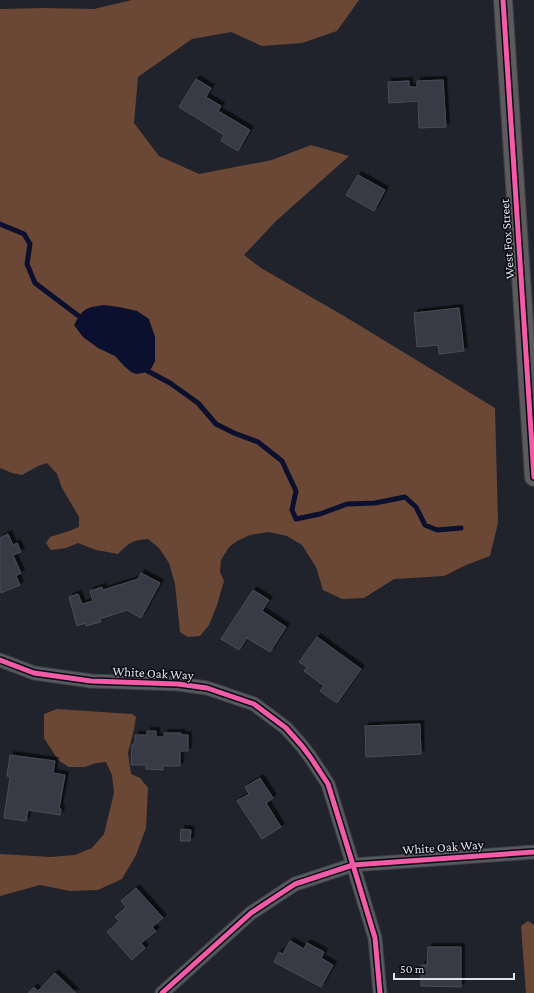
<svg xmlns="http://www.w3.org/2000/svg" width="534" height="993" font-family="'Crimson Pro',serif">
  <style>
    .forest { fill: #6b4836 }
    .water { fill: #0b102e }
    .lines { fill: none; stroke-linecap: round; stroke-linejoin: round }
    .stream { stroke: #0b102e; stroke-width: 5 }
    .building { fill: #373a44; stroke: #4a4d54; filter: url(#shadow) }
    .street-casing { stroke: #3d4046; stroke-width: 15 }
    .secondary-casing { stroke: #3d4046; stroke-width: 20 }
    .street { stroke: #56595f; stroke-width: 13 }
    .secondary { stroke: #5c5a5d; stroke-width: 18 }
    .cycleway-casing { stroke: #090a11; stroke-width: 8 }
    .cycleway { stroke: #f35aa7; stroke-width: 5 }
    .labels { text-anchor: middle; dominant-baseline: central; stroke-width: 3; stroke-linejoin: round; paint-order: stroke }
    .street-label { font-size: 13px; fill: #dfe2ec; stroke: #090a11 }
  </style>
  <defs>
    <filter id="shadow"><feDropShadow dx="3.5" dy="-3.5" stdDeviation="0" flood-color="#0009"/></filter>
  </defs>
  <rect width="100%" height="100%" fill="#20232b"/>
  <g class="forest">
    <path d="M132,0H359L337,31L302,43L262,46L231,32L192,39L138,77L134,123L159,156L199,174L272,160L311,145L349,156L276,221L244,255L261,268L344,316L495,408L498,523L490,556L466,565L444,576L394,579L364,598L342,599L323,590L316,567L302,545L287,536L269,532L250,535L237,541L229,547L221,560L220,572L224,581L217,605L209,625L200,636L188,637L180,632L175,584L169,563L159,548L148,539C132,540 129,543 118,554L96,550L78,543L66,548L51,550L46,543L50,537L69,531L79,527V517L62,488L57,474L47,463L38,466L22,475L12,473L0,468V9L43,8L94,9Z"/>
    <polygon points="57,709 132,714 136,717 134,729 128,753 131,774 140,778 148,788 146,828 136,855 122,879 98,890 70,891 40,885 0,896 0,854 51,857 75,855 92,848 104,834 114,793 112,775 106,762 96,763 85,767 69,767 58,760 44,738 44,714"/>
    <polygon points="528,921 534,925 534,993 526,993 521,926"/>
  </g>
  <path class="water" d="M104,305L119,307L137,311L149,319L155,337V361L151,369L143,373L136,374L131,372L124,366L115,356L98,348L83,337L74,325C84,308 84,308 104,305Z"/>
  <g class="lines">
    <g class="stream">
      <polyline points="0,224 24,234 30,244 27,264 35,283 84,320"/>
      <polyline points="142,368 170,383 198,403 216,424 234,433 258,442 282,461 296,491 292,510 296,519 320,514 347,504 375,503 405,497 416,507 425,525 437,530 461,528"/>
    </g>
  </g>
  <g class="building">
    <polygon points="196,79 211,88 206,97 221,106 218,111 250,130 238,151 221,141 224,135 179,107"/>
    <polygon points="443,80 446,127 419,128 418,101 389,103 388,82 409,81 409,87 417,87 417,81"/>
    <polygon points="358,175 385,190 374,211 346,195"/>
    <polygon points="459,308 464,351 439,354 438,345 417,347 414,313"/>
    <polygon points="8,534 13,545 17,543 21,552 13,555 21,573 16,576 20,585 1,593 0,590 0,538"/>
    <polygon points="141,573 160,583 141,618 127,610 100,619 101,622 86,626 86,623 77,626 69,597 78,594 82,604 93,601 90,591 102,587 103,590 138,579"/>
    <polygon points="253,590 269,600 262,611 286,627 270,652 247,638 239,650 221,639"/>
    <polygon points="317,637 361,669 337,703 320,691 324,686 304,671 307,667 299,662"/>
    <polygon points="420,724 421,754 366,757 365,726"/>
    <polygon points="147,731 156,731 156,737 164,737 164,733 181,733 181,735 188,735 188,751 180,751 180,766 163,766 163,770 146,769 146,765 131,765 132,744 135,744 135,735 147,735"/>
    <polygon points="10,755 55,761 53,773 65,775 59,809 61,809 60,815 28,810 26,821 4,818 10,777 7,776"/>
    <polygon points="260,778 273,798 266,803 281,827 262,839 237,801 249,794 245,787"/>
    <polygon points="181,829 191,830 190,841 180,841"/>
    <polygon points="136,888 163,918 152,927 156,931 141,943 145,948 132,960 107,932 119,921 115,917 126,907 121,901"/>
    <polygon points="290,941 304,949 307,943 324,952 321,958 333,965 321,987 274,962 279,952 283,954"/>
    <polygon points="428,947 461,947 461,987 421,986 421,965 427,965"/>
    <polygon points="55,973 76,993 28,993 34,987 38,991"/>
  </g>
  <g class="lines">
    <g class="street-casing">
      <g id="street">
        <polyline points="0,660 34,673 91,681 178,684 207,688 254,704 286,728 302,746 311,758 328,784 353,865 375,938 380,993"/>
        <polyline points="162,993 251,913 295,884 353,865 534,852"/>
      </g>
    </g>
    <g class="secondary-casing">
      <polyline id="secondary" points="503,0 534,477"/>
    </g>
    <use href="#street" class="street"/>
    <use href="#secondary" class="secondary"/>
    <g class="cycleway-casing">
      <g id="cycleway">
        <polyline points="503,0 534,477"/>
        <polyline points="0,660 34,673 91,681 178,684 207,688 254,704 286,728 302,746 311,758 328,784 353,865 375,938 380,993"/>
        <polyline points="162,993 251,913 295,884 353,865 534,852"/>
      </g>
    </g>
    <use href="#cycleway" class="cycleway"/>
  </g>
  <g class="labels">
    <g class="street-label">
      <text transform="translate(507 239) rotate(-94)">West Fox Street</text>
      <text transform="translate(153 673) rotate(3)">White Oak Way</text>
      <text transform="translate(443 847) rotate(-4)">White Oak Way</text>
    </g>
  </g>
  <path d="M394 973v6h120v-6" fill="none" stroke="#dfe2ec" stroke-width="2"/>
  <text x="400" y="973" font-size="12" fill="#dfe2ec" stroke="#090a11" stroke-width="3" paint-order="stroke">50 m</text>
</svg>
